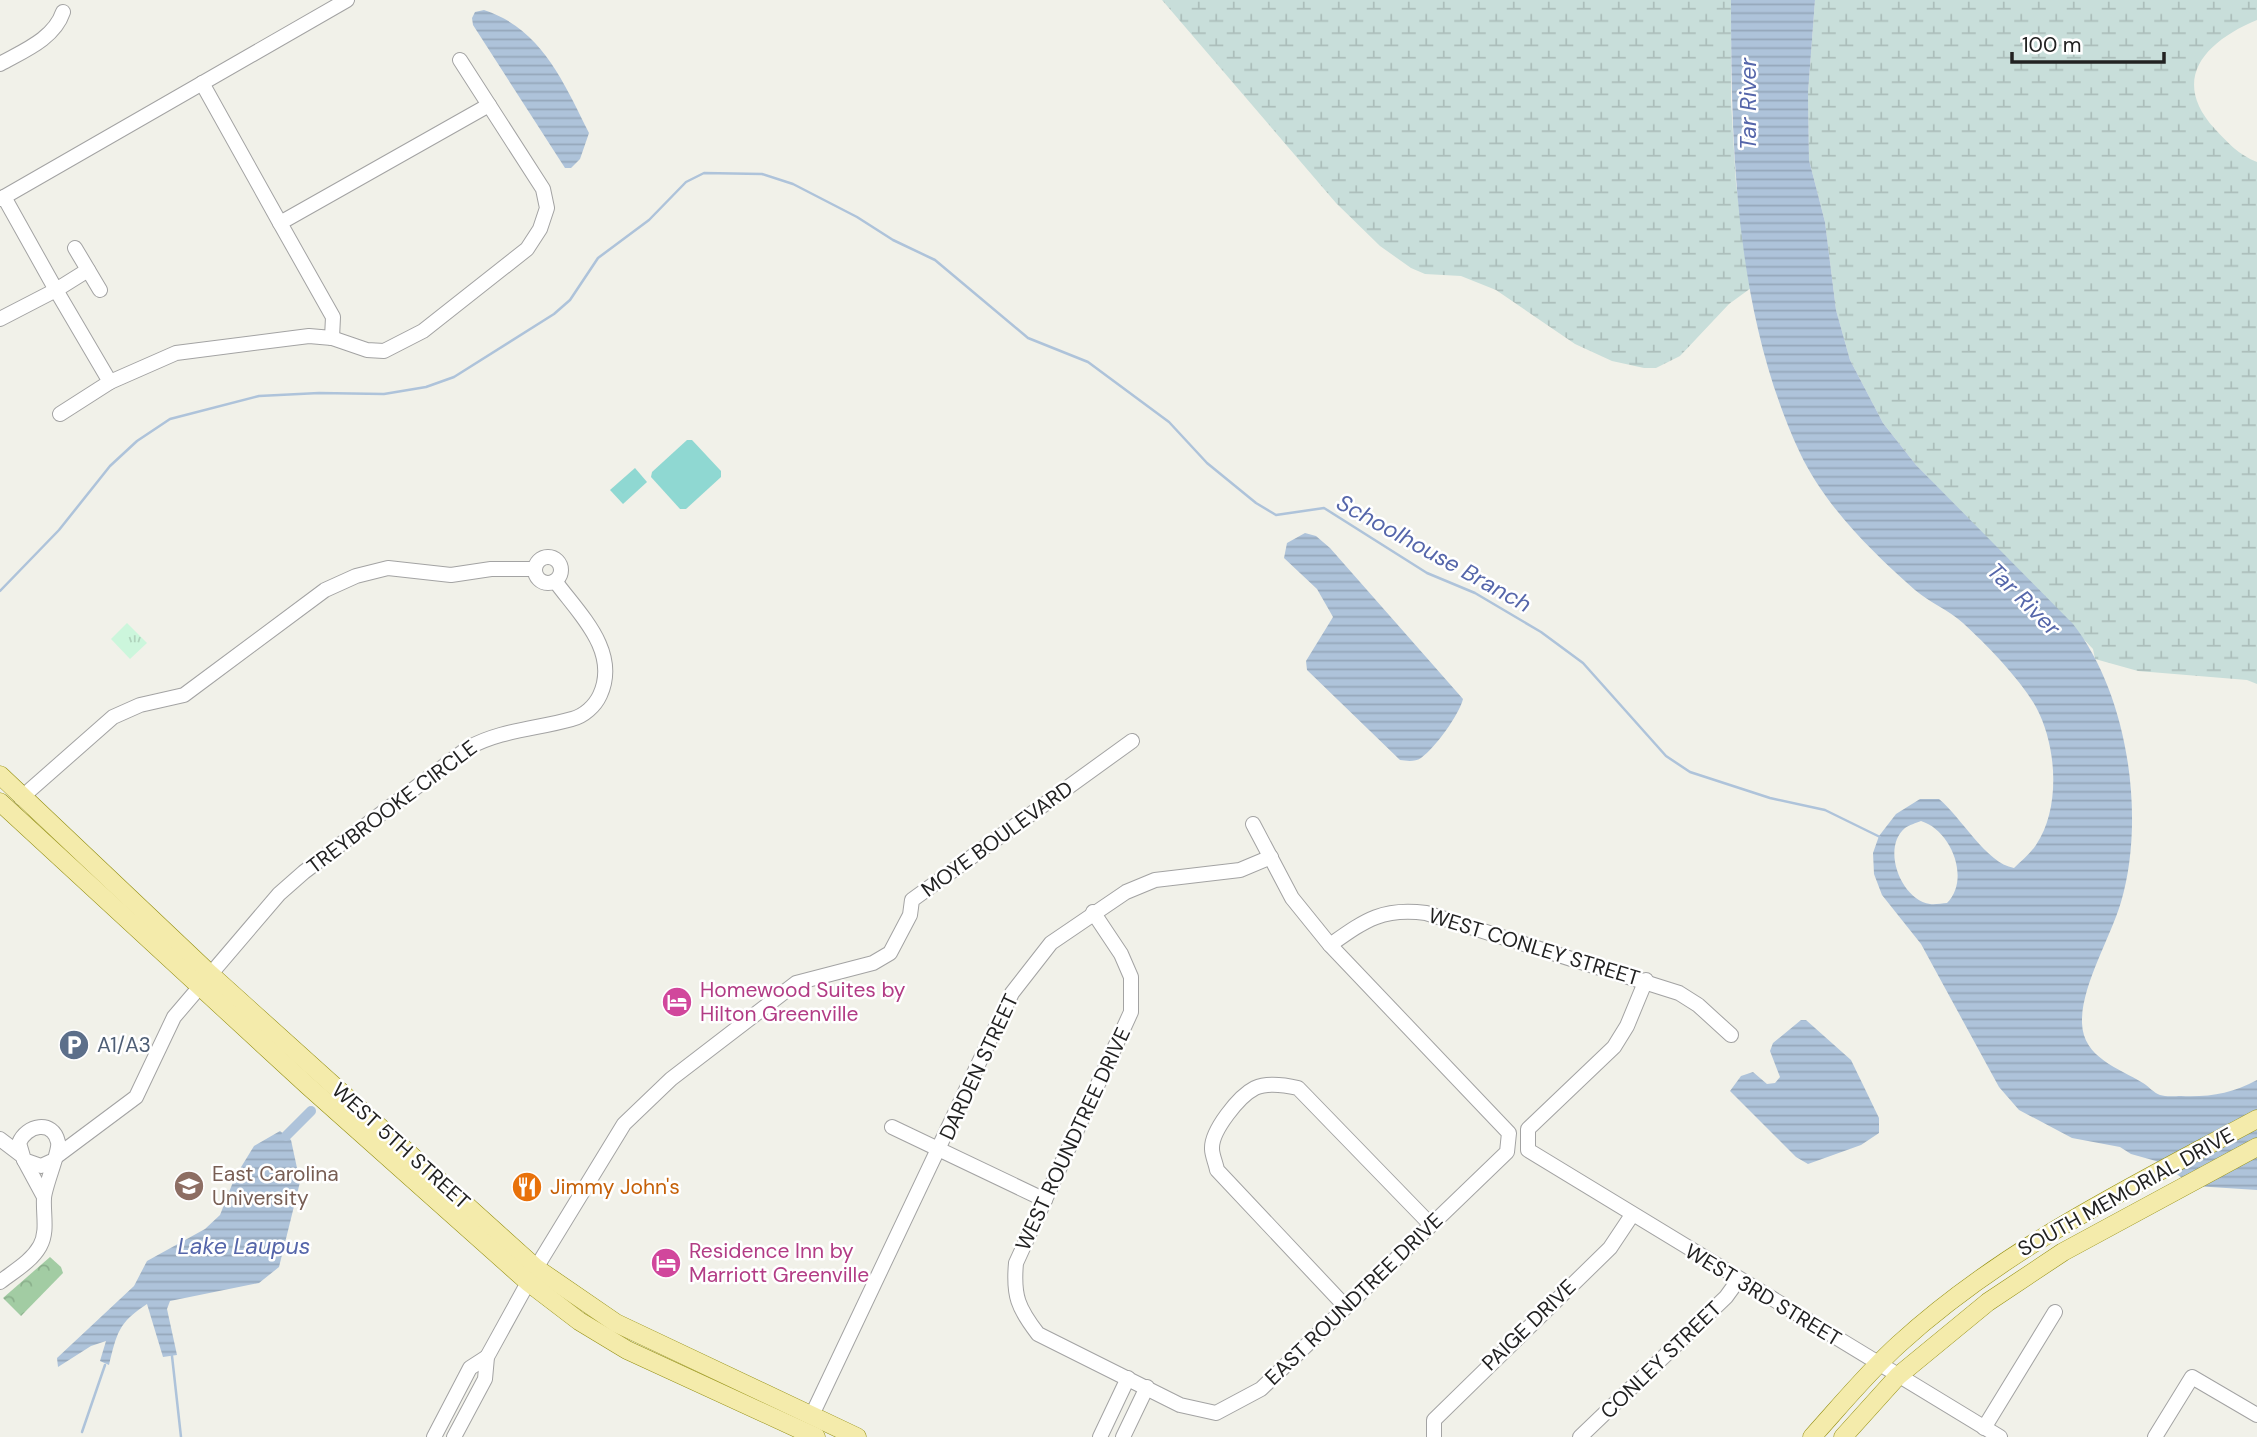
<svg xmlns="http://www.w3.org/2000/svg" width="2257" height="1437" font-family="'DM Sans',sans-serif">
  <style>
    .forest { fill: url(#forest-crowns) }
    .wetland { fill: url(#wetland-marsh) }
    .park { fill: url(#park-tufts) }
    .pitch { fill: #8fd8d2 }
    .water { fill: url(#water-rules); fill-rule: evenodd }
    .lines { fill: none; stroke-linecap: round; stroke-linejoin: round }
    .stream { stroke: #aec3da; stroke-width: 2.5 }
    .canal { stroke: #aec3da; stroke-width: 10 }
    .minor-casing { stroke: #a3a3a3; stroke-width: 16 }
    .major-casing { stroke: #928e0e; stroke-width: 19 }
    .minor { stroke: #fff; stroke-width: 14 }
    .major { stroke: #f4ebab; stroke-width: 18 }
    .labels { text-anchor: middle; dominant-baseline: central; stroke-width: 5; stroke-linejoin: round; paint-order: stroke }
    .street-label { font-size: 21px; fill: #222; stroke: #fff }
    .hotel-label { font-size: 21px; fill: #b23c85; stroke: #fff; text-anchor: start }
    .service-label { font-size: 21px; fill: #4e5e75; stroke: #fff; text-anchor: start }
    .education-label { font-size: 21px; fill: #785e54; stroke: #fff; text-anchor: start }
    .food-label { font-size: 21px; fill: #c56008; stroke: #fff; text-anchor: start }
    .water-label { font-size: 23px; font-style: italic; fill: #56a; stroke: #fff }
  </style>
  <defs>
    <pattern id="forest-crowns" width="20" height="18" patternUnits="userSpaceOnUse" patternTransform="scale(1.75)"><rect width="20" height="18" fill="#a2cca3"/><path d="M2 6a3 3 0 1 1 6 0M12 15a3 3 0 1 1 6 0" fill="none" stroke="#8baf8c"/></pattern>
    <pattern id="wetland-marsh" width="20" height="14" patternUnits="userSpaceOnUse" patternTransform="scale(1.75)"><rect width="20" height="14" fill="#c8deda"/><path d="M1 5h8M5 5V1M11 12h8M15 12V8" fill="none" stroke="#acbebb"/></pattern>
    <pattern id="park-tufts" width="24" height="20" patternUnits="userSpaceOnUse" patternTransform="scale(1.75)"><rect width="24" height="20" fill="#ccf6dc"/><path d="M3 7l-1-3M5 7V3M7 7l1-3M15 17l-1-3M17 17v-4M19 17l1-3" fill="none" stroke="#afd3bc"/></pattern>
    <pattern id="water-rules" width="6" height="5" patternUnits="userSpaceOnUse" patternTransform="scale(1.75)"><rect width="6" height="5" fill="#aec3da"/><path d="M0 2.5h6" fill="none" stroke="#95a7bb"/></pattern>
  </defs>
  <rect width="100%" height="100%" fill="#f1f1e9"/>
  <polygon class="forest" points="50,1257 61,1267 63,1273 21,1316 3,1298"/>
  <g class="wetland">
    <polygon points="1162,0 1731,0 1731,101 1736,184 1751,288 1729,304 1680,356 1656,368 1644,368 1612,361 1575,344 1496,290 1461,276 1425,274 1411,268 1380,246 1336,203"/>
    <path d="M1815,0H2257V20C2206,41 2169,79 2215,129C2228,143 2239,155 2257,162V684L2247,680L2138,671L2095,659L2093,649L1916,465L1883,423L1850,360L1836,310L1825,222L1809,160L1808,93Z"/>
  </g>
  <polygon class="park" points="127,623 147,643 130,659 111,639"/>
  <g class="pitch">
    <polygon points="687,440 692,440 721,471 721,477 686,509 680,509 651,477 652,472"/>
    <polygon points="635,468 647,482 623,504 610,490"/>
  </g>
  <g class="water">
    <path d="M1731,0H1815L1808,93L1809,160L1825,222L1836,310L1850,360L1883,423L1916,465L2073,624C2128,694 2146,817 2121,902C2110,939 2081,986 2082,1023C2083,1058 2119,1068 2143,1083C2148,1086 2154,1093 2160,1095C2166,1097 2175,1096 2181,1096C2210,1097 2231,1094 2257,1080V1190L2195,1186L2156,1161L2131,1154L2120,1147L2072,1138L2019,1110L1999,1087L1921,944L1882,895L1874,874L1873,853L1879,836L1896,814L1920,799H1939C1962,818 1986,863 2014,868C2021,861 2030,854 2036,845C2061,808 2057,746 2036,707C2021,680 1986,644 1963,623C1949,610 1930,603 1915,590C1872,552 1825,506 1800,453C1735,314 1731,150 1731,0ZM1921,821C1951,830 1971,879 1947,903C1942,903 1935,905 1930,904C1901,900 1881,848 1905,828C1909,825 1916,823 1921,821Z"/>
    <path d="M484,10C542,29 564,83 589,133L580,159L571,168H565L473,25L472,18L475,12Z"/>
    <path d="M1305,533L1316,536L1330,548L1463,699C1459,715 1435,748 1421,758C1415,762 1407,761 1400,760L1307,670L1306,661L1333,617L1317,589L1284,558L1287,543Z"/>
    <polygon points="1801,1020 1806,1020 1851,1060 1879,1118 1879,1133 1861,1145 1808,1164 1796,1157 1730,1091 1741,1076 1753,1072 1767,1084 1775,1083 1780,1077 1770,1051 1773,1043"/>
    <path d="M280,1131L291,1140L300,1182L279,1267L259,1283L170,1301L167,1309L177,1355L163,1357L147,1304C118,1323 117,1333 109,1365L100,1361L106,1341L91,1346L58,1367L57,1358L134,1286L147,1261L205,1229L220,1215L235,1177L254,1146Z"/>
  </g>
  <g class="lines">
    <g class="stream">
      <polyline points="0,591 59,530 110,466 137,441 170,419 259,396 319,393 384,394 426,387 454,377 554,314 570,300 598,258 649,220 686,182 704,173 762,174 793,184 857,217 893,240 935,260 1028,338 1088,362 1169,422 1207,463 1256,503 1276,515 1324,508 1427,573 1475,593 1541,632 1583,663 1666,756 1690,772 1770,798 1825,810 1880,837"/>
      <polyline points="172,1356 181,1437"/>
      <polyline points="82,1432 105,1365"/>
    </g>
    <polyline class="canal" points="286,1136 311,1111"/>
    <g class="minor-casing">
      <g id="minor">
        <path d="M0,64C23,51 54,39 63,12"/>
        <polyline points="202,83 280,223"/>
        <polyline points="4,197 347,0"/>
        <polyline points="0,199 4,197 56,290 88,270"/>
        <polyline points="75,248 100,290"/>
        <polyline points="0,319 56,290 110,382 60,414"/>
        <polyline points="332,338 333,317 280,223 489,105"/>
        <polyline points="110,382 176,353 309,336 332,338 367,350 384,351 423,331 527,249 540,229 547,208 543,189 460,60"/>
        <circle cx="548" cy="570" r="13"/>
        <polyline points="21,798 113,717 140,705 184,695 325,590 356,576 388,568 451,575 491,569 534,569"/>
        <path d="M1093,912L1121,954L1131,977V1012L1016,1263C1013,1296 1018,1308 1038,1334L1180,1405L1216,1413L1261,1389L1507,1152L1509,1133L1330,945L1292,898L1253,824"/>
        <path d="M1330,945C1364,921 1382,907 1426,913L1679,993L1698,1005L1731,1035"/>
        <polyline points="1646,980 1627,1026 1614,1047 1528,1129 1528,1150 2000,1437"/>
        <polyline points="892,1127 1045,1200"/>
        <polyline points="0,1139 21,1155"/>
        <path d="M57,1156L136,1097L174,1017L279,894L304,872L468,748C500,730 537,729 572,719C584,716 595,706 600,695C620,651 579,614 555,581"/>
        <polyline points="24,1160 44,1197"/>
        <path d="M0,1282C14,1271 31,1262 40,1246C48,1231 43,1215 44,1198C45,1185 60,1151 58,1142C53,1119 26,1125 19,1143L24,1160L41,1166L52,1161"/>
        <path d="M1345,1306L1217,1170C1216,1164 1212,1155 1212,1149C1211,1131 1239,1096 1255,1088C1268,1082 1285,1085 1298,1088L1431,1225"/>
        <polyline points="812,1415 1012,993 1051,943 1126,892 1155,880 1240,870 1271,857"/>
        <polyline points="1984,1428 2055,1312"/>
        <polyline points="434,1437 470,1368 487,1357"/>
        <polyline points="454,1437 485,1379 487,1357 536,1268 624,1124 671,1079 796,983 873,963 890,953 910,915 912,900 1132,741"/>
        <polyline points="1100,1437 1128,1378"/>
        <polyline points="1123,1437 1147,1387"/>
        <polyline points="1434,1437 1434,1420 1610,1248 1632,1215"/>
        <polyline points="1580,1437 1726,1297 1739,1279"/>
        <polyline points="2155,1437 2192,1377 2257,1415"/>
      </g>
    </g>
    <g class="major-casing">
      <g id="major">
        <polyline points="0,775 210,974 536,1268 616,1323 857,1437"/>
        <polyline points="0,802 308,1086 528,1282 579,1321 627,1350 816,1437"/>
        <path d="M1812,1437C1840,1406 1868,1372 1899,1344C2004,1248 2133,1186 2257,1119"/>
        <polyline points="1843,1437 1898,1376 1988,1302 2063,1252 2257,1147"/>
      </g>
    </g>
    <use href="#minor" class="minor"/>
    <use href="#major" class="major"/>
  </g>
  <defs>
    <g id="hotel-disc" transform="scale(1.575)"><circle r="9.5" fill="#d1479c" stroke="#fff"/><path d="M-6-4.5h1.5V1H6V5H4.5V3h-9V5H-6ZM-4 0a1.8 1.8 0 1 1 3.6 0ZM.5 0V-2.5h3Q6-2.5 6 0Z" fill="#fff"/></g>
    <g id="parking-disc" transform="scale(1.575)"><circle r="9.5" fill="#5c6f8a" stroke="#fff"/><path d="M-3.5-5.5H1a3.5 3.5 0 0 1 0 7H-1V5.5H-3.5ZM-1-3.4V-.6H.8a1.4 1.4 0 0 0 0-2.8Z" fill="#fff"/></g>
    <g id="university-disc" transform="scale(1.575)"><circle r="9.5" fill="#8d6e63" stroke="#fff"/><path d="M0-5L7-2L0 1L-7-2ZM-4 1L0 2.5L4 1V4Q0 6-4 4Z" fill="#fff"/></g>
    <g id="restaurant-disc" transform="scale(1.575)"><circle r="9.5" fill="#e8710a" stroke="#fff"/><path d="M-5-6h1v4h1v-4h1v4h1v-4h1v5L-1.5 .5V6h-2V.5L-5-1ZM5-6V6H3V1.5H1.5Q1.5-4 5-6Z" fill="#fff"/></g>
  </defs>
  <g fill-rule="evenodd">
    <use href="#hotel-disc" x="677" y="1002"/>
    <use href="#parking-disc" x="74" y="1045"/>
    <use href="#university-disc" x="189" y="1186"/>
    <use href="#restaurant-disc" x="527" y="1187"/>
    <use href="#hotel-disc" x="666" y="1263"/>
  </g>
  <g class="labels">
    <g class="street-label">
      <text transform="translate(392 807) rotate(-37)">TREYBROOKE CIRCLE</text>
      <text transform="translate(997 839) rotate(-36)">MOYE BOULEVARD</text>
      <text transform="translate(1534 947) rotate(17)">WEST CONLEY STREET</text>
      <text transform="translate(979 1067) rotate(-65)">DARDEN STREET</text>
      <text transform="translate(1073 1139) rotate(-65)">WEST ROUNDTREE DRIVE</text>
      <text transform="translate(401 1146) rotate(42)">WEST 5TH STREET</text>
      <text transform="translate(2126 1192) rotate(-29)">SOUTH MEMORIAL DRIVE</text>
      <text transform="translate(1763 1295) rotate(31)">WEST 3RD STREET</text>
      <text transform="translate(1354 1299) rotate(-44)">EAST ROUNDTREE DRIVE</text>
      <text transform="translate(1529 1325) rotate(-44)">PAIGE DRIVE</text>
      <text transform="translate(1661 1360) rotate(-44)">CONLEY STREET</text>
    </g>
    <g class="hotel-label">
      <text x="700" y="990">Homewood Suites by<tspan x="700" dy="24">Hilton Greenville</tspan></text>
      <text x="689" y="1251">Residence Inn by<tspan x="689" dy="24">Marriott Greenville</tspan></text>
    </g>
    <g class="service-label">
      <text x="97" y="1045">A1/A3</text>
    </g>
    <g class="education-label">
      <text x="212" y="1174">East Carolina<tspan x="212" dy="24">University</tspan></text>
    </g>
    <g class="food-label">
      <text x="550" y="1187">Jimmy John's</text>
    </g>
    <g class="water-label">
      <text transform="translate(1748 104) rotate(-90)">Tar River</text>
      <text transform="translate(1434 553) rotate(29)">Schoolhouse Branch</text>
      <text transform="translate(2024 599) rotate(45)">Tar River</text>
      <text x="244" y="1246">Lake Laupus</text>
    </g>
  </g>
  <path d="M2012 52v10h152v-10" fill="none" stroke="#222222" stroke-width="3.5"/>
  <text x="2022" y="52" font-size="21" fill="#222222" stroke="#ffffff" stroke-width="5" paint-order="stroke">100 m</text>
</svg>
